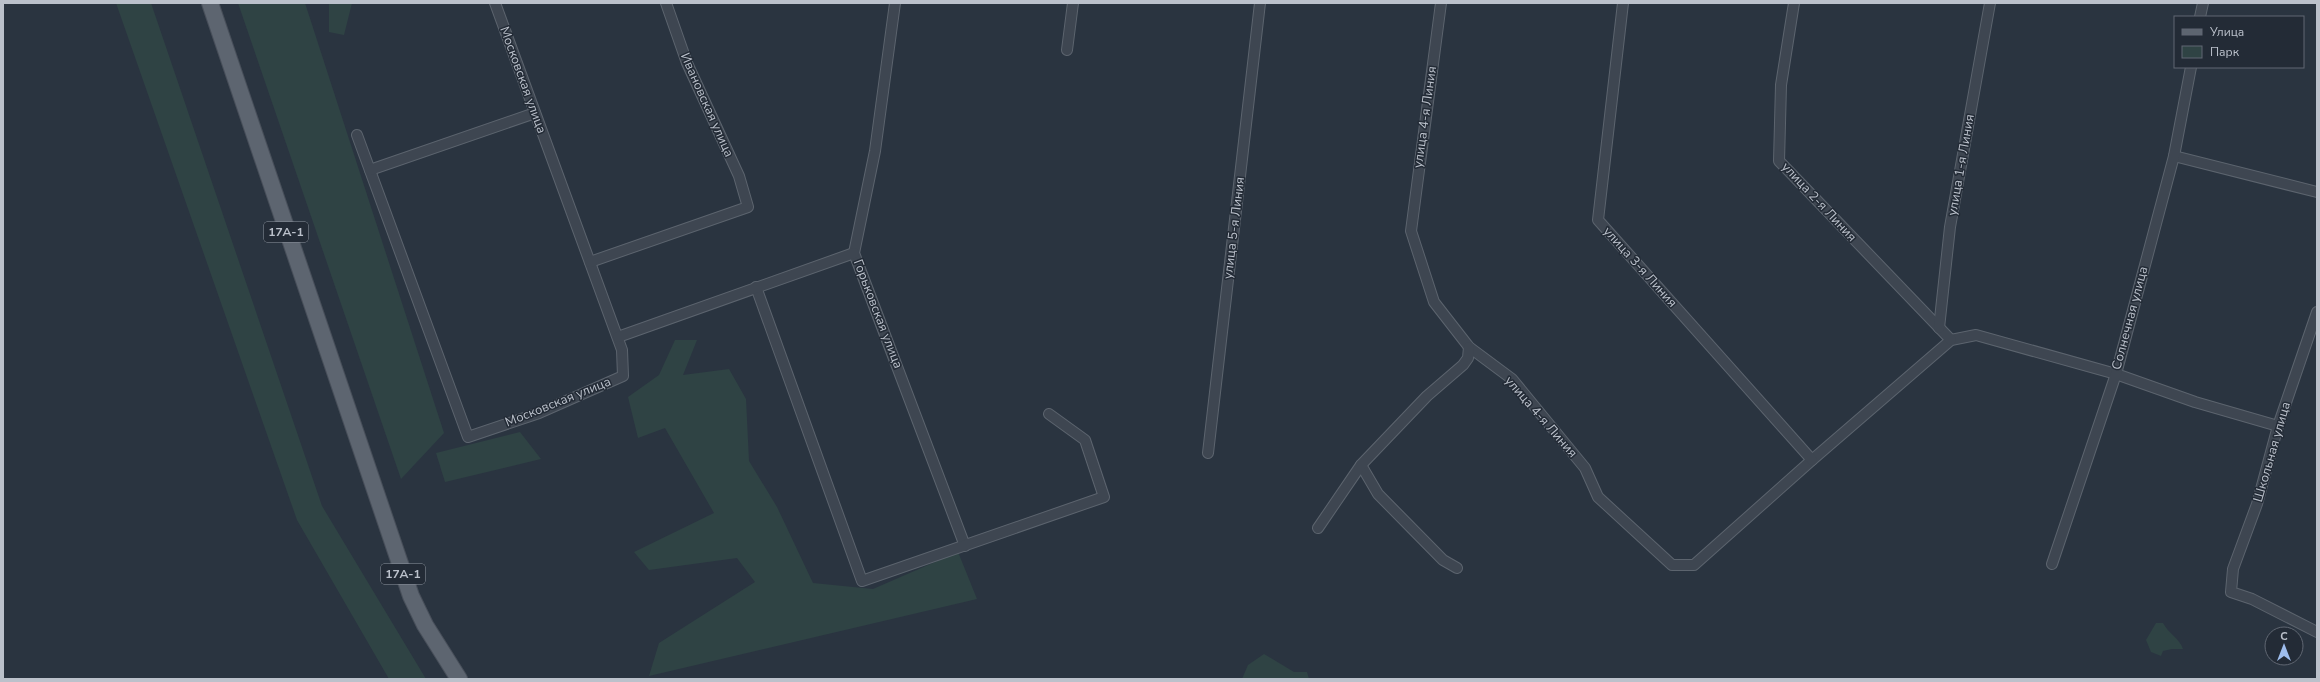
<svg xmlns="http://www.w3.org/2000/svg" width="2320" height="682" font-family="'Nunito Sans',sans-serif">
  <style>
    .green { fill: #2f4344 }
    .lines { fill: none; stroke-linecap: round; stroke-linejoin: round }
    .street-casing { stroke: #5c646e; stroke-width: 12 }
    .primary-casing { stroke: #484f5a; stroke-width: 18 }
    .street { stroke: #3e4651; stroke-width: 10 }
    .primary { stroke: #5d6570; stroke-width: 16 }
    .labels { text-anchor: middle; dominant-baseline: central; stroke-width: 3; stroke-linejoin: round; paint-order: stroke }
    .shield { fill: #232b36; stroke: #8d949e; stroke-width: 1 }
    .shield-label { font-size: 12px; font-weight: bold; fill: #bbc1cb }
    .street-label { font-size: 13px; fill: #bbc1cb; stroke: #232b36 }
  </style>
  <rect width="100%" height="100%" fill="#2a3440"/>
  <g class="green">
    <polygon points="116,3 151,3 322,506 426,679 389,679 297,520"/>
    <polygon points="238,3 305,3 444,433 401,479"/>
    <polygon points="329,3 352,3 344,35 329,32"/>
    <polygon points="675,340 697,340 683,375 729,369 746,399 749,461 777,507 813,583 873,589 958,552 977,599 649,676 659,643 755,582 737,558 649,570 634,552 714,513 665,428 638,438 628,397 659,375"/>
    <polygon points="520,432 541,459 445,482 436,453"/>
    <path d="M2156,623H2163C2168,633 2180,639 2183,649H2172L2163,651L2161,656L2151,652L2146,640Z"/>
    <polygon points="1264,654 1294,672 1307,672 1309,679 1242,679 1248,665"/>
  </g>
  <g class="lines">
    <g class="street-casing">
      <g id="street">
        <polyline points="895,3 875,151 854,253 965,546"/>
        <polyline points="1441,3 1411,231 1434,302 1469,347 1512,379 1585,468 1598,497 1672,565 1694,565 1812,460 1951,340 1976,335 2116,374 2195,402 2278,426"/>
        <polyline points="1623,3 1598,220 1812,460"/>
        <polyline points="1794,3 1781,85 1779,161 1951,340"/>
        <polyline points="2200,17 2203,3"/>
        <polyline points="1067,50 1073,3"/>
        <polyline points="357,135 468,437 539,413 623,376 622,350 495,3"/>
        <polyline points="2174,156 2317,192"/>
        <polyline points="370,170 535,113"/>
        <polyline points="590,262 748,207 739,176 687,63 666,3"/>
        <polyline points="756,287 862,581 1104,497 1085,440 1049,414"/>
        <polyline points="2317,312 2278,426 2257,504 2233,569 2231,592 2252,599 2317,632"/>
        <polyline points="1939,328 1950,227 1990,3"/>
        <polyline points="618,337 854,253"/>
        <polyline points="1208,453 1260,3"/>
        <polyline points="1361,465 1378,494 1443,560 1457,568"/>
        <polyline points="1318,528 1361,465 1427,396 1463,365 1468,358 1469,347"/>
        <polyline points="2052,564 2116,374 2174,156 2191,67"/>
      </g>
    </g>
    <g class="primary-casing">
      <polyline id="primary" points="210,3 411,596 425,625 459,679"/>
    </g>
    <use href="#street" class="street"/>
    <use href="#primary" class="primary"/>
  </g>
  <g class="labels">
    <g class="shield">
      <rect x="264" y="222" width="44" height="20" rx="3"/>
      <rect x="381" y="564" width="44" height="20" rx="3"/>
    </g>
    <g class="shield-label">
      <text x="286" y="232">17А-1</text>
      <text x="403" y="574">17А-1</text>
    </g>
    <g class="street-label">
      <text transform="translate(523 80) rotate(70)">Московская улица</text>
      <text transform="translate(707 105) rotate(66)">Ивановская улица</text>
      <text transform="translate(1425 117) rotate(-82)">улица 4-я Линия</text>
      <text transform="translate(1961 165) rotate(-80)">улица 1-я Линия</text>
      <text transform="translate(1819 202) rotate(47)">улица 2-я Линия</text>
      <text transform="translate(1234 228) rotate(-83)">улица 5-я Линия</text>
      <text transform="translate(1640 267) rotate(48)">улица 3-я Линия</text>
      <text transform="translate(878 314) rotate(69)">Горьковская улица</text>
      <text transform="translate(2130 318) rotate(-75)">Солнечная улица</text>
      <text transform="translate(558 402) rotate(-22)">Московская улица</text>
      <text transform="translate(1541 417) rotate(49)">улица 4-я Линия</text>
      <text transform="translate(2272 452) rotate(-74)">Школьная улица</text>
    </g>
  </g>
  <rect width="2320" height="682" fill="none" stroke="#bbc1cb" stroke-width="8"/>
  <rect x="2174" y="16" width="130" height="52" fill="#232b36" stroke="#606772"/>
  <rect x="2182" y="29" width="20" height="6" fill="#5d6570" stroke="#606772"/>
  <text x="2210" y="36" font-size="12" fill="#bbc1cb">Улица</text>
  <rect x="2182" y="46" width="20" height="12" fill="#2f4344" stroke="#606772"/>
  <text x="2210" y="56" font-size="12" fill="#bbc1cb">Парк</text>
  <g transform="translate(2284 646)"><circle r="19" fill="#232b36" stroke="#606772"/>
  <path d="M0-3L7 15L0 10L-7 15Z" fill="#9ebded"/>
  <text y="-6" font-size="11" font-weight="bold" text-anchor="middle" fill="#bbc1cb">С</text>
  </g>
</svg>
